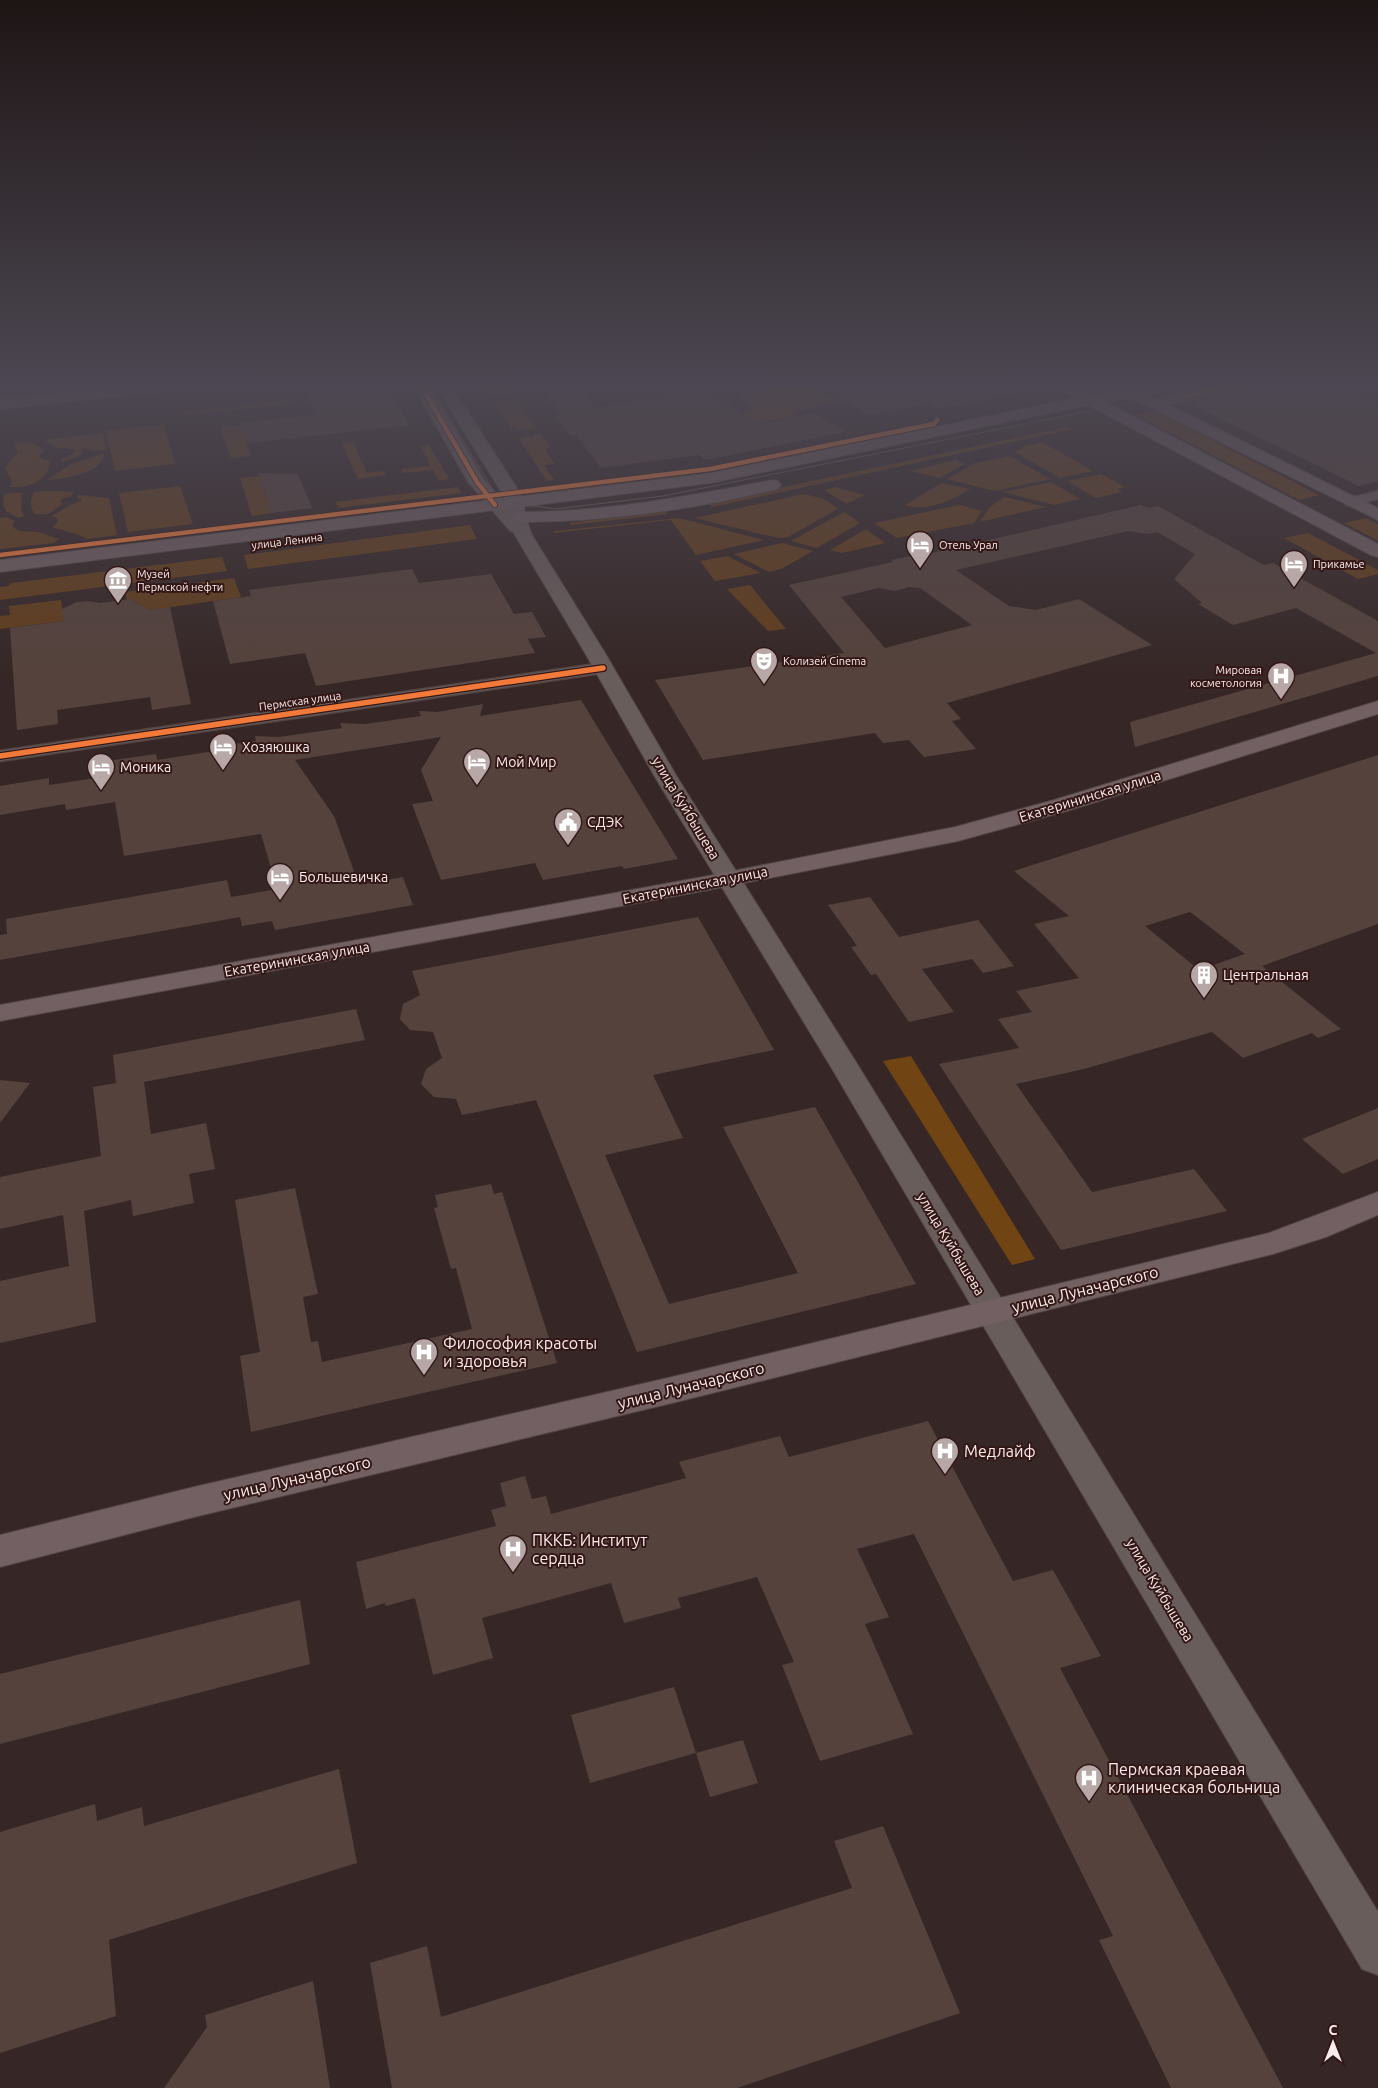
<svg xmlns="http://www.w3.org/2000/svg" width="1378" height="2088" font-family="Ubuntu,sans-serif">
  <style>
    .green { fill: #633e1c }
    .forest { fill: #714414 }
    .building { fill: #55423c; fill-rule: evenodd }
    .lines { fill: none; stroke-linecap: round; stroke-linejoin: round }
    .street-casing { stroke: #524544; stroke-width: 3 }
    .secondary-casing { stroke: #524544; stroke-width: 2 }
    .primary-casing { stroke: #524544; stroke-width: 2 }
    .street { fill: #695d5c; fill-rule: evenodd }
    .secondary { fill: #695d5c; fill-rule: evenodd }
    .primary { fill: #726062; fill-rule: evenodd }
    .tram { stroke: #6b5e5d; stroke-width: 1 }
    .cycleway-far1-casing { stroke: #321716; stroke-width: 6 }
    .cycleway-casing { stroke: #321716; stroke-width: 8 }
    .cycleway-far1 { stroke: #f17a3a; stroke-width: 4.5 }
    .cycleway { stroke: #f17a3a; stroke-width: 5.5 }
    .labels { text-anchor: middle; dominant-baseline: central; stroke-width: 4; stroke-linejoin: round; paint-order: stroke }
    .far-street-label { font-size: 11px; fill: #fdedec; stroke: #321716 }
    .far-poi-label { font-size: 11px; fill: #fdedec; stroke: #321716; text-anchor: start }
    .poi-label { font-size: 14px; fill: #fdedec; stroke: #321716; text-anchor: start }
    .street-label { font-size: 14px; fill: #fdedec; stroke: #321716 }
    .near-street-label { font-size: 16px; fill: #fdedec; stroke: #321716 }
    .near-poi-label { font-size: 16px; fill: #fdedec; stroke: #321716; text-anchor: start }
  </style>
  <rect width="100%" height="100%" fill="#362726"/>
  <g class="green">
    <polygon points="481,382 506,382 516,396 493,398"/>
    <polygon points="515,398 537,429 523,429 518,431 516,427 511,428 493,403"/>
    <polygon points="295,399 297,403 184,416 183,411"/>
    <polygon points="1155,411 1319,495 1299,500 1136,415"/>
    <polygon points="164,424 175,464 115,471 106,431"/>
    <polygon points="240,425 251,456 231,458 220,427"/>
    <polygon points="1067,427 1072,429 712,507 708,503"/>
    <polygon points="103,433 106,450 93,451 83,448 80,456 62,462 60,459 68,457 76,451 73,449 56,448 45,440"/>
    <polygon points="541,434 550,448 545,449 555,464 544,465 554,480 547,481 519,439 528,436 534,437 533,435"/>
    <path d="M30,442L45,450L38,456L44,460H50C50,481 28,488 10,487L12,481L5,469L9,462L18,452L14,444Z"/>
    <polygon points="353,442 367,473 384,471 386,475 358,479 342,444"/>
    <polygon points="1042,442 1093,471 1060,478 1015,452 1025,446"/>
    <polygon points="429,445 449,479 439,481 433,470 403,473 401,469 430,466 427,459 429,458 426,457 420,447"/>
    <path d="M104,454C102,474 63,479 47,480L71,464Z"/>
    <polygon points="1010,456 1050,479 995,491 947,479 975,463"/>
    <polygon points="956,460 964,464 940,478 910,471"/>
    <polygon points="696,471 694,474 547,493 545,491"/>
    <polygon points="1101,474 1125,487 1118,489 1122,492 1096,498 1067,481"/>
    <polygon points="259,476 272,513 252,516 240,478"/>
    <polygon points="1051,482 1080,499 1054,505 1003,492"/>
    <path d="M942,483L970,489C951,501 927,512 905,505Z"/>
    <polygon points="180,486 193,524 128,532 119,493"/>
    <polygon points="458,487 461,493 338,508 335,502"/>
    <polygon points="836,487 864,495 847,504 824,490"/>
    <path d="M50,491L73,492L71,496L61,499L60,502L63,504L48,514H35C29,506 30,501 34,492Z"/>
    <polygon points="12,493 22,493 21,509 24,516 18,518 6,511 3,506 4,494"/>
    <polygon points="804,494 824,499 838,509 788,537 778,538 695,518"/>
    <path d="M79,495L109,498L117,535L87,539C83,535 60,530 52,527L57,523L58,519L52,516L70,505L81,501V499L76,497Z"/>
    <polygon points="1005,497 1046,507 979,522 991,506"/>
    <polygon points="959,505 982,511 974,523 897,538 874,523"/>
    <polygon points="664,511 668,514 571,525 570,523"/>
    <polygon points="844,512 860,523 817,548 791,541"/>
    <polygon points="6,517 15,521 12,525 14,528 20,531 38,532 59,539 54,543 0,549 0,518"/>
    <polygon points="679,518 764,540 696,555 671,520 553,533 554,531"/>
    <polygon points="1366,518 1378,524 1378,541 1344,523"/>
    <polygon points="470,525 477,539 248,569 244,555"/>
    <polygon points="866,529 885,543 842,553 830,550"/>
    <polygon points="1308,533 1378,570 1378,574 1358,579 1284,538"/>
    <polygon points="782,543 813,551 781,569 769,572 734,554"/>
    <polygon points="727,556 761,573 715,581 700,561"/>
    <polygon points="222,557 227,571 0,600 0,587 9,586 11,583"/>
    <polygon points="234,578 241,597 150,610 130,599 127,600 125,592"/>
    <polygon points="750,585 786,629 768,631 727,589"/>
    <polygon points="61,600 64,621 0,629 0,616 10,615 9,606"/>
  </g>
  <g class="forest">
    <polygon points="803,385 819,393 840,400 790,413 796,416 696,434 685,428 756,409 737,396"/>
    <polygon points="911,1056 1035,1259 1012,1265 883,1061"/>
  </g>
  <g class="building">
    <polygon points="536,382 576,382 596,408 664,395 652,382 694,382 759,424 815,413 845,432 705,460 699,455 601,468 576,435 571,436 556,416 561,415"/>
    <polygon points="812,382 1024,382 1025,392 938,409 928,404 869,415"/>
    <polygon points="1262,382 1333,382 1378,403 1378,481 1359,486 1188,403 1252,389"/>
    <polygon points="387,386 409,425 247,443 239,423 317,414 307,395"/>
    <polygon points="258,473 298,474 312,508 272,513"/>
    <path d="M1141,505L1149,508L1158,506L1264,565L1273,563L1378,621V676L1135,747L1130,722L1376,653L1296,608L1233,625L1198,604L1202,603L1174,579L1195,554L1157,532L1149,534L1128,531L956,570L1009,606L1036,610L1079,599L1152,645L947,703L961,719L952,721L976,749L924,757L909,740L883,743L875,733L703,760L655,680L844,653L789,585L893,562L891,560L921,554L923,555ZM909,587L920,588L972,625L885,648L841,597L878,588L895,591Z"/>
    <polygon points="412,569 419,583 491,574 514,614 532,612 546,637 528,639 535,653 316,686 305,653 230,664 213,601 251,596 249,590"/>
    <polygon points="130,599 150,610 170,607 191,704 152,710 150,697 57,710 58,724 17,730 10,628 64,621 62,609 77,602 88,601 100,603"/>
    <polygon points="581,700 678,859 624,869 622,866 543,880 535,863 441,880 412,804 433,801 421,770 441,737 295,760 334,816 359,885 403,877 413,905 275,930 272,921 242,926 240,917 0,960 0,935 7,934 6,919 227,880 231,897 277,889 261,834 124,856 115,802 66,810 65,804 0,815 0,786 49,778 49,785 109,776 107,761 156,754 157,760 221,750 220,746 256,741 255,736 279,737 342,728 340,723 365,724 421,716 419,711 437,712 483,704 480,716"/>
    <path d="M1378,755V924L1262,966L1341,1029L1318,1038L1312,1033L1243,1058L1212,1032L1084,1069L1016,1084L1092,1192L1194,1169L1227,1211L1061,1250L939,1064L1019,1048L998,1019L1032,1012L1016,991L1079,978L1034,924L1069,916L1014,871ZM1190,912L1245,954L1199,970L1145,926Z"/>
    <polygon points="870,897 899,937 978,920 1014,966 983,973 972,959 922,969 954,1012 909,1022 876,974 871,975 851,947 857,946 828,905"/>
    <polygon points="698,917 774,1050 653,1075 683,1138 605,1155 669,1304 798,1273 723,1127 815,1107 916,1284 637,1352 536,1100 462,1115 456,1099 434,1097 421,1084 426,1069 442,1058 433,1032 410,1030 400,1019 403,1004 420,995 412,971"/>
    <polygon points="356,1009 365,1040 144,1082 151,1134 206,1123 215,1169 189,1174 194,1203 133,1216 131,1200 84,1211 96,1322 0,1343 0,1281 69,1266 63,1215 0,1229 0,1177 101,1156 93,1087 116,1083 113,1055"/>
    <polygon points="0,1080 30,1083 0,1123"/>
    <polygon points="1378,1108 1378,1159 1343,1174 1302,1139"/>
    <polygon points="491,1184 494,1194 502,1192 557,1363 251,1432 240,1356 260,1352 235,1200 295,1188 318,1294 303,1297 311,1342 318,1341 322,1362 472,1329 456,1268 451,1269 434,1208 438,1207 435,1195"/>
    <polygon points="928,1421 1013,1581 1053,1570 1101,1656 1060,1668 1283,2088 1171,2088 1099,1940 1113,1936 914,1534 857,1549 889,1617 865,1624 913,1734 820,1761 782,1665 794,1662 757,1577 678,1598 681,1608 624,1623 611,1583 482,1618 493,1658 433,1675 415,1598 386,1606 385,1603 366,1609 356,1562 496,1526 491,1510 506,1506 500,1483 525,1476 532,1499 546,1496 551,1514 686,1478 679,1462 780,1436 789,1457"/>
    <polygon points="300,1600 310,1664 0,1744 0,1674"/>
    <polygon points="674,1687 696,1753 590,1783 571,1715"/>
    <polygon points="743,1740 758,1783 710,1797 696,1753"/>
    <polygon points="339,1769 357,1863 109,1940 116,2016 0,2053 0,1832 95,1804 97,1821 142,1807 144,1826"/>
    <polygon points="883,1826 960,2013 737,2088 392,2088 370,1963 427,1946 441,2017 852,1888 834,1841"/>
    <polygon points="313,1981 330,2088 164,2088 207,2027 205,2015"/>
  </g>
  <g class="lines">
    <g class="street-casing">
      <g id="street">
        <polygon points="1378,491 1378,499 1351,506 1346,505 1344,502 1346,499"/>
        <polygon points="603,663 609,664 611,668 609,672 0,761 0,751"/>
      </g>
    </g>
    <g class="secondary-casing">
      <g id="secondary">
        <path d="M411,382H427L484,480L506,505L502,493L433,382H449L520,493C525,507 526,521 532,535L605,653L677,777L859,1067L1378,1912V1975L1362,1969L831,1067L655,777L585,653L513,532L510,531L468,482Z"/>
        <polygon points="1230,382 1260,382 1257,385 1252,387 1155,408 1149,406 1147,403 1149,400"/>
      </g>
    </g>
    <g class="primary-casing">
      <g id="primary">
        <polygon points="161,382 213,382 210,385 205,387 0,409 0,399"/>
        <polygon points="1048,382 1068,382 1093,395 1171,382 1208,382 1205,385 1200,387 1149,395 1378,508 1378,520 1131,398 1106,402 1378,544 1378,557 1371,555 1088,405 711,483 0,572 0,560 711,473 1076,398 1051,385"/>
        <path d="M772,480L778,481L781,485L778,489C695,509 606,522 520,522L514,521L511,517L514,513L520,512C605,512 689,496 772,480Z"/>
        <polygon points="1378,701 1378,714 1070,810 958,841 708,890 0,1021 0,1005 708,876 955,827 1054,800"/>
        <polygon points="1378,1192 1378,1215 1326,1237 1273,1254 672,1403 194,1517 0,1567 0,1535 194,1487 672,1377 1269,1233"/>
      </g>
    </g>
    <use href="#street" class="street"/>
    <use href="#secondary" class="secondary"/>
    <use href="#primary" class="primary"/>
    <g class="tram">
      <polyline points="428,382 494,492 504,500 512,503 555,509 663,496 1236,382"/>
      <polyline points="0,396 137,382"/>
    </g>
    <g class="cycleway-far1-casing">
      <g id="cycleway-far1">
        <polyline points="419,382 477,482 495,505"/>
        <polyline points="1186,396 1252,382"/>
        <polyline points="0,555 710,469 934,424 937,420"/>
      </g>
    </g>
    <g class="cycleway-casing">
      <polyline id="cycleway" points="0,756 603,668"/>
    </g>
    <use href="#cycleway-far1" class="cycleway-far1"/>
    <use href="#cycleway" class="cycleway"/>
  </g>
  <linearGradient id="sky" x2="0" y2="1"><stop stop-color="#1e1515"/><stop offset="0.57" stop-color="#4c4752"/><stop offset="1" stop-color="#4c4752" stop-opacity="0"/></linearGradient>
  <rect width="1378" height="674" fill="url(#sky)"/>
  <defs>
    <g id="hotel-pin" transform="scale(1.4375)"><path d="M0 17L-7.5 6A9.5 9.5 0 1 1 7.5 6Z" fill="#b7a8a7" stroke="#321716"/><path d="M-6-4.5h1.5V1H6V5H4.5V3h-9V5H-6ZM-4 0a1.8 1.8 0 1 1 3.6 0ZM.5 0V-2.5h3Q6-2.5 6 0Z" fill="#fff"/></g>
    <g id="museum-pin" transform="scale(1.4375)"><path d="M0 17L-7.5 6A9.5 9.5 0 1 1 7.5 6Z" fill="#b7a8a7" stroke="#321716"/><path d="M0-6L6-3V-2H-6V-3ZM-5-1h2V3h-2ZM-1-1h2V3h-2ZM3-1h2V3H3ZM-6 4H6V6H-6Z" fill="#fff"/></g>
    <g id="theatre-pin" transform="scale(1.4375)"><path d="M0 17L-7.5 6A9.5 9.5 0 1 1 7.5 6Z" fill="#b7a8a7" stroke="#321716"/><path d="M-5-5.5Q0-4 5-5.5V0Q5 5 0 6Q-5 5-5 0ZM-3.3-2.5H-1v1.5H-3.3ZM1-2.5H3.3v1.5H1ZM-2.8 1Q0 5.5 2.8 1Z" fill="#fff"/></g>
    <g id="hospital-pin" transform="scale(1.4375)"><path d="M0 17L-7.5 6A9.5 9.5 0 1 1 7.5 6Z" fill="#b7a8a7" stroke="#321716"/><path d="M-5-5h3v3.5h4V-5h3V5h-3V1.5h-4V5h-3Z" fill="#fff"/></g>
    <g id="civic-pin" transform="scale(1.4375)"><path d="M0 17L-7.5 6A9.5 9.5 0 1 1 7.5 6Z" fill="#b7a8a7" stroke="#321716"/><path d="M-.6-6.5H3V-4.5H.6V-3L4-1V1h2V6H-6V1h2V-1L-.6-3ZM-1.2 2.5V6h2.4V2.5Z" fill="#fff"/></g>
    <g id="building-pin" transform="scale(1.4375)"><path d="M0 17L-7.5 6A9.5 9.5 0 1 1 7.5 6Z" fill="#b7a8a7" stroke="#321716"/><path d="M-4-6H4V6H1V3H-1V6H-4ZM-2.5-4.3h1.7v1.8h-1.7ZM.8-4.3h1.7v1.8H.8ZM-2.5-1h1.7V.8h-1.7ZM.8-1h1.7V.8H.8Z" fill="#fff"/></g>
  </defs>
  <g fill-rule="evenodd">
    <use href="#hotel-pin" x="920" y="545"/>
    <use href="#hotel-pin" x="1294" y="564"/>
    <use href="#museum-pin" x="118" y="580"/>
    <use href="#theatre-pin" x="764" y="661"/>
    <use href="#hospital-pin" x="1281" y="676"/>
    <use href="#hotel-pin" x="223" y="747"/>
    <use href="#hotel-pin" x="477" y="762"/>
    <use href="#hotel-pin" x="101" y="767"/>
    <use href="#civic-pin" x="568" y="822"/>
    <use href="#hotel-pin" x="280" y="877"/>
    <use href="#building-pin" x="1204" y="975"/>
    <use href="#hospital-pin" x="424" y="1352"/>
    <use href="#hospital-pin" x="945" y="1451"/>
    <use href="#hospital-pin" x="513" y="1549"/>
    <use href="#hospital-pin" x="1089" y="1778"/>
  </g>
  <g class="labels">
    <g class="far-street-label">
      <text transform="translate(287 541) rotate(-7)">улица Ленина</text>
      <text transform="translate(300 701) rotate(-8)">Пермская улица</text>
    </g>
    <g class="far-poi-label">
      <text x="939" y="545">Отель Урал</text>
      <text x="1313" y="564">Прикамье</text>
      <text x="137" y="574">Музей<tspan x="137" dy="13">Пермской нефти</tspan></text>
      <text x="783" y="661">Колизей Cinema</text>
      <text x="1262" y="670" text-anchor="end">Мировая<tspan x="1262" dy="13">косметология</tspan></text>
    </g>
    <g class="poi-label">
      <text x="242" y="747">Хозяюшка</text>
      <text x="496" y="762">Мой Мир</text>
      <text x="120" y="767">Моника</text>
      <text x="587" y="822">СДЭК</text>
      <text x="299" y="877">Большевичка</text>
      <text x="1223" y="975">Центральная</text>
    </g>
    <g class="street-label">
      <text transform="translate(1090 796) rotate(-17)">Екатерининская улица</text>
      <text transform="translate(686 808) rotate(59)">улица Куйбышева</text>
      <text transform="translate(695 885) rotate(-11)">Екатерининская улица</text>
      <text transform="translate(297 959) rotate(-10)">Екатерининская улица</text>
      <text transform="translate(951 1244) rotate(59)">улица Куйбышева</text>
      <text transform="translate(1160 1590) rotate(59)">улица Куйбышева</text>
    </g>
    <g class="near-street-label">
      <text transform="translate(1085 1289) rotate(-14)">улица Луначарского</text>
      <text transform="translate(691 1385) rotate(-14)">улица Луначарского</text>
      <text transform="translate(297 1478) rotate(-13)">улица Луначарского</text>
    </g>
    <g class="near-poi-label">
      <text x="443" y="1343">Философия красоты<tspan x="443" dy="18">и здоровья</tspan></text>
      <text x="964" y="1451">Медлайф</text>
      <text x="532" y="1540">ПККБ: Институт<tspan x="532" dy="18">сердца</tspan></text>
      <text x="1108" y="1769">Пермская краевая<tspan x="1108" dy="18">клиническая больница</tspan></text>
    </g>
  </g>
  <g transform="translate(1333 2043)" stroke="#321716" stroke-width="4" paint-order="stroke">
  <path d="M0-4L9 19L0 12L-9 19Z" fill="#fdedec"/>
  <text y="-8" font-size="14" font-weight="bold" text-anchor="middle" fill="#fdedec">С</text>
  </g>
</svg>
